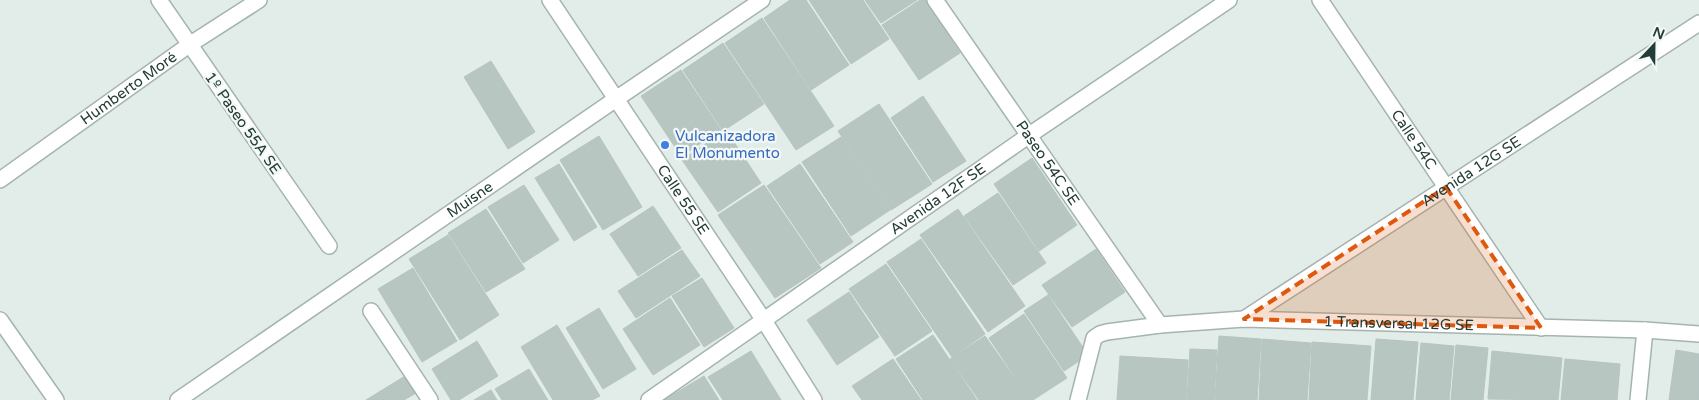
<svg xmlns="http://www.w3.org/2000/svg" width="1699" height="400" font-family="'Varela Round',sans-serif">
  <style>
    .building { fill: #b8c6c2; stroke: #b5c5c0 }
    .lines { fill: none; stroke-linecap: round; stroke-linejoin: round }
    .minor-casing { stroke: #a5b4af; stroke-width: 18 }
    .minor { stroke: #fff; stroke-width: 15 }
    .marked { fill: #de580e; fill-opacity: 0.2; stroke: #de580e; stroke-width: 4; stroke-dasharray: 10 6; stroke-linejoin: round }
    .shop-dot { fill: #3f7fe0; stroke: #f3f8f6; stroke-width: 2 }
    .labels { text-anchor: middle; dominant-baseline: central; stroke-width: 4.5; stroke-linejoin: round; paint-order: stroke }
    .street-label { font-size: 15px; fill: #233c37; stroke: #f3f8f6 }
    .shop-label { font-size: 15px; fill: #366cbe; stroke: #f3f8f6; text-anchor: start }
  </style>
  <rect width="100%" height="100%" fill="#e2ece8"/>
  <g class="building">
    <polygon points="790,0 806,0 849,65 811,90 764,18"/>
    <polygon points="809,0 863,0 889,39 851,64"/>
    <polygon points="865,0 917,0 881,23"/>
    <polygon points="920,0 925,0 960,53 919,80 882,25"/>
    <polygon points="762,18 834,126 796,150 725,43"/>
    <polygon points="723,43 764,104 723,131 683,70"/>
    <polygon points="491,61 535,132 508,149 464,77"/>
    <polygon points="681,70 721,130 681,156 641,96"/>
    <polygon points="923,96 966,161 933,182 891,118"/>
    <polygon points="879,104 932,184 891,210 838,131"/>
    <polygon points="726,130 761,183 718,212 682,160"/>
    <polygon points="599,136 642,207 603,230 560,160"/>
    <polygon points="841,137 890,210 851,236 802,162"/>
    <polygon points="1032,158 1077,225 1039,251 994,184"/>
    <polygon points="559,164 597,227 574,241 535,178"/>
    <polygon points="800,164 853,242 820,264 767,186"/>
    <polygon points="524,185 559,240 523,263 488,207"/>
    <polygon points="764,185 821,268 775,298 718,215"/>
    <polygon points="998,193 1046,263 1013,285 964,216"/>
    <polygon points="653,206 681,248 638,276 610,234"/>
    <polygon points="486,209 525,269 486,292 448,233"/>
    <polygon points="958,209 1025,306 988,332 920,235"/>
    <polygon points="448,235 499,315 460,340 409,259"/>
    <polygon points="921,239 985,334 952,357 887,262"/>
    <polygon points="1096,249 1125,292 1072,327 1042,285"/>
    <polygon points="682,250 700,276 636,318 618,291"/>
    <polygon points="886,264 932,331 895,356 849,289"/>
    <polygon points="413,268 457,341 422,362 378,289"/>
    <polygon points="702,278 734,328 704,347 672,296"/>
    <polygon points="849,292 879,337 837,365 807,320"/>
    <polygon points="1048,295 1088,355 1064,371 1024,311"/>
    <polygon points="670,298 700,345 653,375 623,329"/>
    <polygon points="599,308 636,369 603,389 566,328"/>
    <polygon points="1024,314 1067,378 1033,400 1030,400 989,338"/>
    <polygon points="557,325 600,396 592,400 553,400 521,347"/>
    <polygon points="933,335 977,400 923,400 896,359"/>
    <polygon points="985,336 1030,400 979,400 950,359"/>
    <polygon points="1219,336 1261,339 1257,400 1215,400"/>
    <polygon points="1262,339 1311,343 1307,400 1259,400"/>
    <polygon points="1376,339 1418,342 1413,400 1371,400"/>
    <polygon points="477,341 498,376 459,400 451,400 432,369"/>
    <polygon points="1312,342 1371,346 1367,400 1309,400"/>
    <polygon points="1421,343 1454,346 1449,400 1416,400"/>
    <polygon points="1456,345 1488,348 1483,400 1451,400"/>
    <polygon points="1190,349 1217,350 1214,400 1187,400"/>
    <polygon points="1676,350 1699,354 1699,400 1669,400"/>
    <polygon points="751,351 781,400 723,400 708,377"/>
    <polygon points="1492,351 1562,358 1558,400 1488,399"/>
    <polygon points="1120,356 1188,360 1186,400 1117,400"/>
    <polygon points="893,359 921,400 862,400 852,386"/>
    <polygon points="1565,359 1620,364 1617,400 1561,400"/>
    <polygon points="529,369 548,400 502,400 495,389"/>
    <polygon points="405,376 416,393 404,400 366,400"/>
    <polygon points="704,376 719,400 664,400"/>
    <polygon points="491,390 497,400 474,400"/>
  </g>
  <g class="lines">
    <g class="minor-casing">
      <g id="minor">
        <polyline points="159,0 329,246"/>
        <path id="s1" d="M550,0L763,319L814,400"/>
        <path id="s2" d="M935,0L1160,325"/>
        <path id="s3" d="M1320,0L1541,328"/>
        <path id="s4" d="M0,180L189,45L259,0"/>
        <polyline points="371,311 430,400"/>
        <path id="s5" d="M1244,319L1699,23"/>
        <polyline points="0,320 56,400"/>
        <path id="s6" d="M178,400L616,99L762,0"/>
        <path id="s7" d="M649,400L1028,136L1229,0"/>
        <path id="s8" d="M1078,400L1094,338L1100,334L1107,332L1160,325L1244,319L1645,330L1699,334"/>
        <polyline points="1638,400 1645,330"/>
      </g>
    </g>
    <use href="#minor" class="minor"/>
  </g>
  <path class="marked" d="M1446,187L1541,328L1244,319Z"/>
  <circle class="shop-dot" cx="665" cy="145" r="5"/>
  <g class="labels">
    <g class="street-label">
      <text stroke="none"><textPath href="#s4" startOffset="158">Humberto Moré</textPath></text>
      <text transform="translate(243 123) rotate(55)">1º Paseo 55A SE</text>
      <text stroke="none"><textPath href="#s3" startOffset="168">Calle 54C</textPath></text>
      <text stroke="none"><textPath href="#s2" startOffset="198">Paseo 54C SE</textPath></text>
      <text stroke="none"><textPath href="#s5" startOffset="271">Avenida 12G SE</textPath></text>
      <text stroke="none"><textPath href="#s7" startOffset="352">Avenida 12F SE</textPath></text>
      <text stroke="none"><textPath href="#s1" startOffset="240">Calle 55 SE</textPath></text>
      <text stroke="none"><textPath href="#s6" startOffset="354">Muisne</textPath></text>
      <text stroke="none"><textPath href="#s8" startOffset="371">1 Transversal 12G SE</textPath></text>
    </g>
    <g class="shop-label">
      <text x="675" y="136">Vulcanizadora<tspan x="675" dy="17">El Monumento</tspan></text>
    </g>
  </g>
  <g transform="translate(1654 45) rotate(22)" stroke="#f3f8f6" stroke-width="4" paint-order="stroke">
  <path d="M0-4L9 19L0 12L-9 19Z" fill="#233c37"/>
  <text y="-8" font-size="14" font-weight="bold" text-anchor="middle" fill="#233c37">N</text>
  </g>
</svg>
